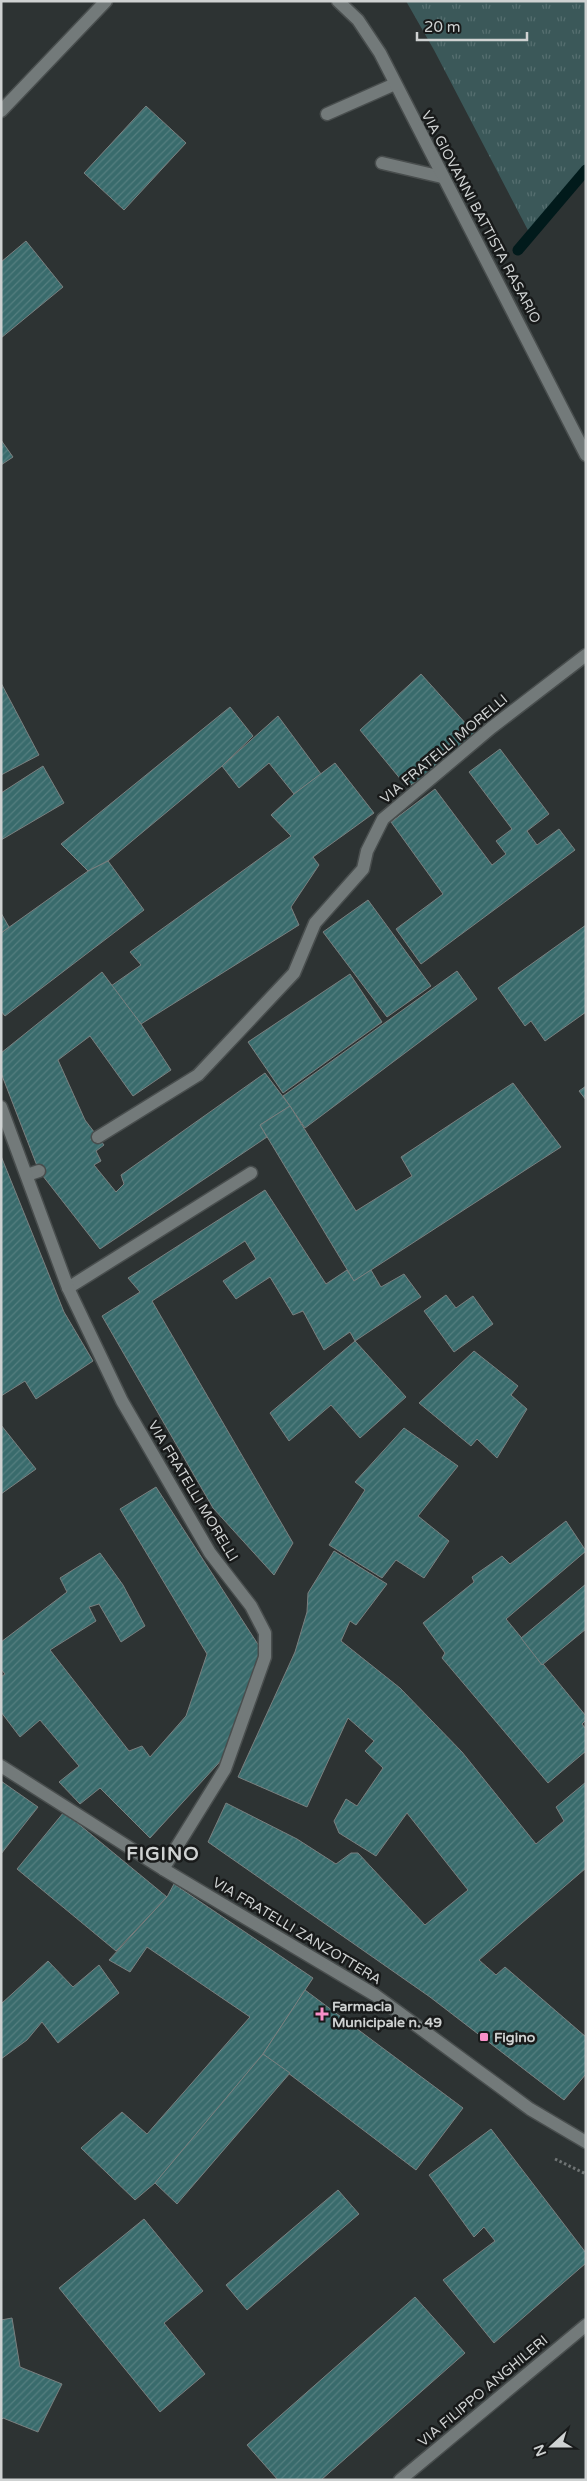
<svg xmlns="http://www.w3.org/2000/svg" width="587" height="2481" font-family="'Varela Round',sans-serif">
  <style>
    .park { fill: url(#park-tufts) }
    .lines { fill: none; stroke-linecap: round; stroke-linejoin: round }
    .stream { stroke: #011a1b; stroke-width: 11 }
    .building { fill: url(#building-hatch); stroke: #7a8080 }
    .lane-casing { stroke: #494e4e; stroke-width: 15 }
    .street-casing { stroke: #494e4e; stroke-width: 15 }
    .secondary-casing { stroke: #494e4e; stroke-width: 15 }
    .path { stroke: #6f7474; stroke-width: 3; stroke-dasharray: 2.5 2.5; stroke-linecap: butt }
    .lane { stroke: #737a7a; stroke-width: 12 }
    .street { stroke: #737a7a; stroke-width: 12 }
    .secondary { stroke: #737a7a; stroke-width: 12 }
    .poi-dot { fill: #f98fc8; stroke: #181a1a; stroke-width: 2 }
    .labels { text-anchor: middle; dominant-baseline: central; stroke-width: 5; stroke-linejoin: round; paint-order: stroke }
    .street-label { font-size: 14px; fill: #cfd2d2; stroke: #181a1a }
    .poi-label { font-size: 14px; font-weight: bold; fill: #cfd2d2; stroke: #181a1a; text-anchor: start }
    .district-label { font-size: 19px; font-weight: bold; letter-spacing: 1px; fill: #cfd2d2; stroke: #181a1a }
  </style>
  <defs>
    <pattern id="park-tufts" width="24" height="20" patternUnits="userSpaceOnUse" patternTransform="scale(1.25)"><rect width="24" height="20" fill="#3b5859"/><path d="M3 7l-1-3M5 7V3M7 7l1-3M15 17l-1-3M17 17v-4M19 17l1-3" fill="none" stroke="#566f70"/></pattern>
    <pattern id="building-hatch" width="6" height="6" patternUnits="userSpaceOnUse" patternTransform="scale(1.25)"><rect width="6" height="6" fill="#396b6c"/><path d="M-1 1l2-2M0 6l6-6M5 7l2-2" fill="none" stroke="#557f80"/></pattern>
  </defs>
  <rect width="100%" height="100%" fill="#2d3333"/>
  <polygon class="park" points="406,1 586,1 586,173 532,238 434,50"/>
  <g class="lines">
    <polyline class="stream" points="518,250 586,170"/>
  </g>
  <g class="building">
    <polygon points="146,106 186,143 124,210 84,173"/>
    <polygon points="26,241 63,287 1,338 1,262"/>
    <polygon points="1,440 13,457 1,465"/>
    <polygon points="421,674 477,736 438,770 407,787 360,730"/>
    <polygon points="1,683 39,755 1,775"/>
    <polygon points="230,707 253,736 222,766 108,861 88,871 61,844"/>
    <polygon points="278,716 321,774 294,794 269,763 239,788 222,766"/>
    <polygon points="500,749 549,814 527,831 537,845 559,829 575,850 421,964 396,929 443,894 391,822 435,789 492,865 506,854 496,841 512,829 469,772"/>
    <polygon points="335,763 374,813 313,857 319,865 291,907 299,925 141,1024 111,986 141,965 130,952 291,836 271,815 294,794"/>
    <polygon points="43,766 64,803 1,840 1,793"/>
    <polygon points="108,861 144,910 5,1016 1,1011 1,933 88,871"/>
    <polygon points="368,900 431,986 387,1017 323,932"/>
    <polygon points="1,913 9,927 1,933"/>
    <polygon points="586,925 586,1012 545,1041 531,1021 525,1026 498,988"/>
    <polygon points="457,971 477,999 305,1128 283,1096"/>
    <polygon points="102,972 141,1024 171,1070 133,1096 90,1036 58,1060 85,1120 104,1145 96,1151 101,1161 94,1165 116,1192 124,1184 121,1175 265,1073 290,1106 260,1125 267,1137 100,1249 39,1171 1,1073 1,1053"/>
    <polygon points="350,974 382,1022 283,1093 248,1042"/>
    <polygon points="513,1083 561,1147 354,1281 260,1125 290,1106 356,1211 412,1176 401,1157"/>
    <polygon points="586,1086 586,1100 579,1091"/>
    <polygon points="1,1156 64,1312 93,1361 36,1399 25,1381 1,1396"/>
    <polygon points="265,1190 326,1284 347,1270 354,1281 371,1270 381,1287 404,1274 421,1297 355,1341 350,1332 324,1350 303,1311 293,1315 270,1277 236,1299 223,1281 256,1259 245,1241 152,1301 293,1543 274,1575 213,1508 102,1316 140,1292 128,1278"/>
    <polygon points="446,1295 456,1308 473,1296 493,1324 454,1352 424,1311"/>
    <polygon points="355,1341 406,1397 360,1438 331,1405 289,1441 270,1413"/>
    <polygon points="474,1351 518,1386 511,1395 527,1409 497,1458 477,1439 471,1446 419,1403"/>
    <polygon points="1,1425 36,1469 1,1494"/>
    <polygon points="404,1428 458,1466 418,1516 449,1541 424,1578 396,1560 382,1578 329,1545 365,1490 355,1482"/>
    <polygon points="156,1487 261,1649 227,1754 150,1838 100,1788 80,1804 59,1782 79,1766 40,1720 20,1737 1,1712 1,1677 5,1674 1,1669 1,1642 67,1592 60,1578 100,1553 123,1585 145,1626 121,1642 99,1604 89,1607 96,1621 50,1650 129,1751 142,1746 150,1757 186,1716 207,1654 120,1509"/>
    <polygon points="566,1521 586,1551 506,1619 586,1716 586,1720 582,1724 586,1729 586,1751 548,1783 442,1658 445,1653 423,1623 474,1582 472,1577 502,1556 510,1564"/>
    <polygon points="334,1551 387,1584 356,1625 350,1621 341,1641 400,1688 462,1752 536,1844 564,1821 556,1807 586,1782 586,1868 479,1960 496,1975 505,1967 586,2037 586,2074 564,2100 430,1997 208,1842 226,1803 297,1839 336,1864 351,1853 358,1853 425,1925 468,1890 407,1813 376,1856 339,1833 334,1821 346,1799 357,1806 383,1768 365,1751 374,1741 348,1718 307,1807 238,1777 295,1652 307,1612 308,1593"/>
    <polygon points="586,1584 586,1629 542,1665 521,1638"/>
    <polygon points="1,1781 38,1807 1,1854"/>
    <polygon points="64,1812 167,1897 116,1951 17,1869"/>
    <polygon points="174,1884 313,1978 263,2054 155,2183 135,2200 81,2148 122,2112 147,2134 250,2017 147,1947 130,1972 109,1960 167,1897"/>
    <polygon points="48,1961 73,1987 99,1965 119,1993 58,2043 42,2022 27,2040 1,2059 1,2004"/>
    <polygon points="305,1990 463,2108 416,2170 263,2054"/>
    <polygon points="263,2054 290,2073 177,2204 155,2183"/>
    <polygon points="491,2129 586,2253 586,2263 494,2343 443,2280 495,2241 484,2227 474,2237 429,2175"/>
    <polygon points="338,2190 359,2214 247,2310 226,2285"/>
    <polygon points="144,2219 203,2291 164,2323 205,2374 160,2412 59,2288"/>
    <polygon points="415,2297 465,2353 321,2480 278,2480 247,2445"/>
    <polygon points="12,2318 20,2367 62,2384 38,2432 3,2418 1,2420 1,2320"/>
  </g>
  <g class="lines">
    <g class="lane-casing">
      <g id="lane">
        <polyline points="327,114 395,84"/>
        <polyline points="382,163 442,177"/>
        <polyline points="98,1137 198,1075 294,973 315,923 363,869 367,851 383,819 491,728 586,655"/>
        <polyline points="27,1175 39,1171"/>
        <polyline points="68,1288 251,1173"/>
        <polyline points="1,1766 163,1869"/>
      </g>
    </g>
    <g class="street-casing">
      <polyline id="street" points="400,2480 586,2325"/>
    </g>
    <g class="secondary-casing">
      <g id="secondary">
        <polyline points="338,1 358,20 380,53 586,455"/>
        <polyline points="1,111 106,1"/>
        <polyline points="1,1107 68,1288 122,1401 210,1553 251,1606 265,1633 265,1657 225,1769 163,1869 375,1995 530,2109 586,2142"/>
      </g>
    </g>
    <polyline class="path" points="555,2159 586,2174"/>
    <use href="#lane" class="lane"/>
    <use href="#street" class="street"/>
    <use href="#secondary" class="secondary"/>
  </g>
  <g class="poi-dot">
    <path d="M319.5 2006.5h5v5h5v5h-5v5h-5v-5h-5v-5h5z"/>
    <rect x="479" y="2032" width="10" height="10" rx="2.5"/>
  </g>
  <g class="labels">
    <g class="street-label">
      <text transform="translate(481 217) rotate(62)">VIA GIOVANNI BATTISTA RASARIO</text>
      <text transform="translate(444 749) rotate(-40)">VIA FRATELLI MORELLI</text>
      <text transform="translate(193 1491) rotate(59)">VIA FRATELLI MORELLI</text>
      <text transform="translate(297 1931) rotate(31)">VIA FRATELLI ZANZOTTERA</text>
      <text transform="translate(483 2391) rotate(-40)">VIA FILIPPO ANGHILERI</text>
    </g>
    <g class="poi-label">
      <text x="332" y="2006">Farmacia<tspan x="332" dy="16">Municipale n. 49</tspan></text>
      <text x="494" y="2037">Figino</text>
    </g>
    <g class="district-label">
      <text x="163" y="1854">FIGINO</text>
    </g>
  </g>
  <rect width="587" height="2481" fill="none" stroke="#cfd2d2" stroke-width="5"/>
  <g transform="translate(552 2446) rotate(249)" stroke="#181a1a" stroke-width="4" paint-order="stroke">
  <path d="M0-4L9 19L0 12L-9 19Z" fill="#cfd2d2"/>
  <text y="-8" font-size="14" font-weight="bold" text-anchor="middle" fill="#cfd2d2">N</text>
  </g>
  <path d="M417 32v8h110v-8" fill="none" stroke="#cfd2d2" stroke-width="2.5"/>
  <text x="424" y="32" font-size="15" fill="#cfd2d2" stroke="#181a1a" stroke-width="4" paint-order="stroke">20 m</text>
</svg>
